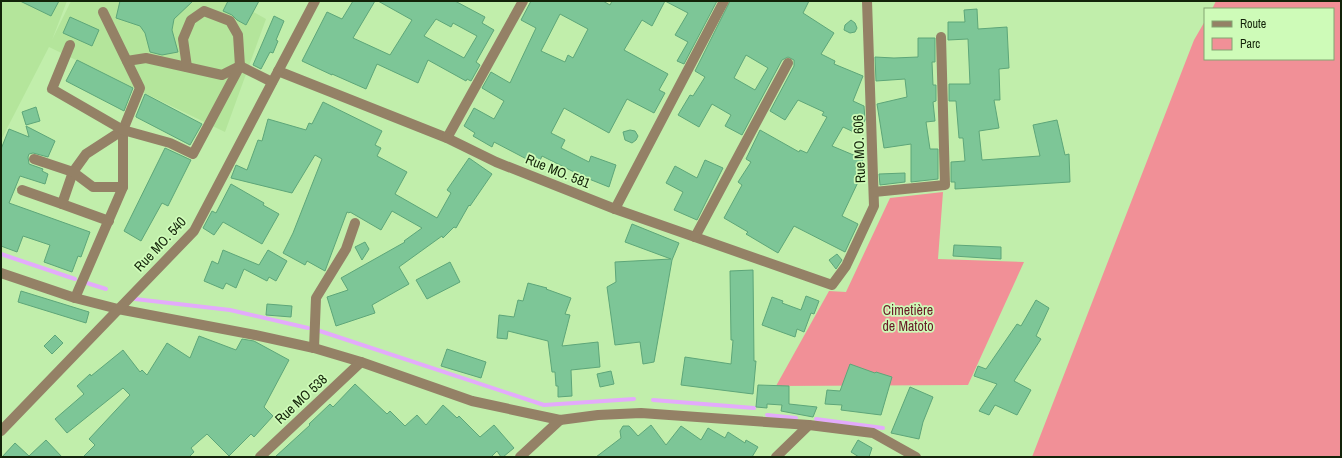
<svg xmlns="http://www.w3.org/2000/svg" width="1342" height="458" font-family="'Archivo Narrow',sans-serif">
  <style>
    .built { fill: #b4e59b }
    .green { fill: #f19097 }
    .lines { fill: none; stroke-linecap: round; stroke-linejoin: round }
    .stream { stroke: #e3abfb; stroke-width: 4 }
    .building { fill: #7dc697; stroke: #5da679; fill-rule: evenodd }
    .minor { stroke: #948166; stroke-width: 10 }
    .labels { text-anchor: middle; dominant-baseline: central; stroke-width: 3.5; stroke-linejoin: round; paint-order: stroke }
    .street-label { font-size: 14px; fill: #132309; stroke: #cefbb8 }
    .park-label { font-size: 14px; fill: #681926; stroke: #cefbb8 }
  </style>
  <rect width="100%" height="100%" fill="#c1eeab"/>
  <polygon class="built" points="1,1 67,1 52,40 71,1 234,1 266,19 225,132 49,47 1,140"/>
  <g class="green">
    <polygon points="1216,1 1341,1 1341,457 1032,457 1194,40 1205,21 1205,59 1333,59 1333,9 1212,9"/>
    <polygon points="943,192 938,259 1024,262 968,385 776,386 829,291 846,292 890,198"/>
  </g>
  <g class="lines">
    <g class="stream">
      <polyline points="1,254 75,279"/>
      <polyline points="87,283 106,289"/>
      <polyline points="135,299 230,310 308,328"/>
      <polyline points="320,331 544,405 634,399"/>
      <polyline points="653,400 754,408"/>
      <polyline points="767,415 796,418"/>
      <polyline points="816,419 883,428"/>
    </g>
  </g>
  <g class="building">
    <polygon points="20,1 59,1 51,16"/>
    <polygon points="120,1 193,1 174,19 172,30 178,52 162,55 150,52 145,33 140,26 116,18"/>
    <polygon points="228,1 259,1 246,25 237,20 232,15 223,11"/>
    <path d="M353,1H375L353,38L390,55L412,20L378,1H455L485,17L482,23L494,30L476,62L480,65L471,81L467,79L466,81L428,60L418,83L377,64L366,89L332,74V75L302,61L327,12L342,19ZM436,19L451,27L453,23L477,36L464,58L424,36Z"/>
    <path d="M531,1H603L610,5L612,1H717L684,64L677,61L688,42L675,35L688,13L665,1L652,26L642,20L624,50L668,74L659,90L665,93L654,113L627,99L609,133L564,108L551,133L565,140L561,148L589,162L591,156L616,165L609,187L584,177L542,156L538,165L494,142L492,147L473,136L475,133L464,126L474,108L494,119L504,101L482,88L491,72L510,83L536,28L521,20ZM560,14L588,29L573,58L568,55L565,62L541,51Z"/>
    <path d="M730,1H809L803,13L834,33L821,54L835,61L834,64L863,76L853,101L864,106L865,120L858,134L843,127L832,146L863,159L854,178L859,180L842,216L858,224L845,252L794,226L778,253L746,234L748,232L724,218L742,185L738,182L751,162L746,159L760,130L799,152L800,150L807,153L827,117L822,115L824,112L798,100L785,120L770,111L794,66V60L788,57L782,60L742,135L725,126L731,115L712,104L699,127L678,115L690,95L693,96L705,77L695,71ZM746,55L768,68L755,90L734,78Z"/>
    <polygon points="977,9 978,29 1007,27 1009,68 999,69 1000,100 994,100 999,128 979,131 982,160 1040,156 1033,125 1057,120 1065,155 1069,154 1070,182 955,189 955,182 951,182 951,162 965,161 963,138 959,138 956,101 949,101 949,84 970,84 968,39 948,40 948,22 965,22 964,10"/>
    <polygon points="274,16 284,21 276,40 278,41 273,53 270,52 261,69 253,65"/>
    <polygon points="70,17 99,30 92,46 63,33"/>
    <polygon points="851,20 855,23 857,28 855,32 850,33 844,30 845,25"/>
    <polygon points="918,38 935,38 935,62 932,62 933,85 936,85 936,101 933,102 935,121 926,122 930,149 938,149 938,179 911,182 911,144 884,148 877,104 907,97 905,79 876,81 875,57 894,58 918,57"/>
    <polygon points="77,60 133,88 124,111 66,81"/>
    <polygon points="145,94 202,124 190,145 136,117 136,116"/>
    <polygon points="323,102 382,131 375,145 381,148 377,156 407,172 395,194 437,218 451,193 447,190 469,158 492,174 470,206 469,205 456,228 454,227 443,238 442,236 399,267 409,284 372,305 375,313 336,326 327,297 348,290 341,278 405,242 404,241 422,228 392,211 381,230 350,212 349,213 347,212 325,271 307,261 305,265 283,253 293,233 322,159 315,155 292,193 231,178 236,165 247,170 258,140 262,141 268,119 306,130 309,123 312,124"/>
    <polygon points="36,107 40,121 26,125 22,112"/>
    <polygon points="26,126 55,141 48,157 33,153 29,154 28,157 29,164 43,169 42,171 48,174 45,184 20,176 9,203 90,232 81,257 78,256 72,272 44,262 50,245 23,236 17,252 1,246 1,149 9,129 29,137"/>
    <polygon points="630,130 635,131 638,136 636,140 632,143 625,140 623,132"/>
    <polygon points="165,148 191,160 168,206 162,203 141,241 124,231"/>
    <polygon points="705,160 723,168 697,220 674,210 683,192 666,183 675,166 697,178"/>
    <polygon points="905,173 905,182 880,185 879,174"/>
    <polygon points="231,184 264,203 263,205 279,214 262,244 223,222 214,235 203,228 212,211 216,213"/>
    <polygon points="632,224 679,243 672,260 654,362 643,364 640,342 615,345 607,287 616,282 615,262 671,259 625,242"/>
    <polygon points="365,242 369,249 362,260 355,247"/>
    <polygon points="954,245 1001,247 1001,259 953,256"/>
    <polygon points="223,250 259,265 268,250 287,261 276,281 269,277 267,281 244,269 236,288 226,283 223,289 204,281 212,261 218,264"/>
    <polygon points="837,254 842,260 836,269 829,260"/>
    <polygon points="450,262 460,282 427,299 416,280"/>
    <polygon points="753,270 754,361 756,361 753,394 681,385 685,357 731,364 733,340 731,340 730,271"/>
    <polygon points="528,283 547,288 546,289 571,298 565,314 570,315 562,346 598,342 600,367 571,370 572,396 558,397 558,386 556,386 555,372 552,372 548,341 508,331 507,339 497,338 499,315 514,317 518,300 523,301"/>
    <polygon points="21,291 89,312 86,323 18,302"/>
    <polygon points="806,296 819,301 814,314 811,313 804,332 797,329 795,337 762,325 772,297 783,301 782,303 801,310"/>
    <polygon points="1036,300 1049,308 1036,336 1041,339 1014,381 1031,390 1017,415 995,405 989,415 979,411 997,384 974,376 978,366 986,369 1017,324 1021,326"/>
    <polygon points="267,304 292,306 291,317 266,315"/>
    <polygon points="55,335 63,343 52,354 44,346"/>
    <polygon points="199,336 236,350 242,339 254,341 289,360 264,407 273,416 254,437 251,434 229,456 207,434 191,448 194,452 189,457 83,457 95,445 89,439 130,395 123,388 67,433 55,419 84,394 77,386 90,374 91,376 123,350 140,372 142,370 147,375 167,343 190,358"/>
    <polygon points="447,349 486,362 481,378 441,366"/>
    <polygon points="850,364 875,373 876,372 892,377 881,415 841,410 842,405 825,404 827,390 840,391"/>
    <polygon points="611,371 614,384 600,387 597,374"/>
    <polygon points="355,384 387,414 390,411 405,426 417,415 426,425 443,405 457,418 459,416 480,437 494,425 514,448 503,457 501,457 497,451 491,457 275,457 310,425 309,424 330,404 333,407"/>
    <polygon points="758,385 789,386 789,404 817,407 813,417 781,411 782,405 767,404 767,408 756,407"/>
    <polygon points="910,387 933,397 923,422 919,439 891,433"/>
    <polygon points="651,425 666,445 681,426 701,440 708,428 725,438 728,432 745,443 746,440 758,447 752,457 596,457 621,438 620,431 623,426 629,426 631,428 638,436"/>
    <polygon points="46,440 62,457 2,457 15,443 29,456"/>
    <polygon points="858,440 872,448 869,457 859,457 851,452"/>
  </g>
  <g class="lines">
    <g class="minor">
      <polyline points="103,12 140,88 123,130 86,154 73,172 62,204 109,221"/>
      <polyline points="70,45 52,89 123,130 123,187 75,298"/>
      <polyline points="127,61 146,58 222,75 240,66 272,82"/>
      <polyline points="278,71 447,138 496,162 615,209 832,285 846,266 874,206 867,1"/>
      <polyline points="123,130 170,143 193,154 240,66 238,35 230,21 204,11 191,20 183,39 187,67"/>
      <polyline points="447,138 523,1"/>
      <polyline points="34,159 73,172 93,187 123,187"/>
      <polyline points="22,190 62,204"/>
      <polyline points="874,192 945,185 941,37"/>
      <polyline points="615,209 724,1"/>
      <polyline points="695,237 788,63"/>
      <polyline points="1,273 75,298 118,309 255,335 314,348 361,362 472,401 560,420 598,415 641,413 809,425 873,433 916,457"/>
      <polyline points="314,348 316,298 346,249 355,223"/>
      <polyline points="1,431 194,231 315,1"/>
      <polyline points="260,457 361,362"/>
      <polyline points="520,457 560,420"/>
      <polyline points="776,457 809,425"/>
    </g>
  </g>
  <g class="labels">
    <g class="street-label">
      <text transform="translate(859 149) rotate(-92)">Rue MO. 606</text>
      <text transform="translate(558 171) rotate(22)">Rue MO. 581</text>
      <text transform="translate(160 244) rotate(-47)">Rue MO. 540</text>
      <text transform="translate(301 399) rotate(-43)">Rue MO 538</text>
    </g>
    <g class="park-label">
      <text x="908" y="310">Cimetière<tspan x="908" dy="16">de Matoto</tspan></text>
    </g>
  </g>
  <rect width="1342" height="458" fill="none" stroke="#132309" stroke-width="4"/>
  <rect x="1204" y="8" width="130" height="52" fill="#cefbb8" stroke="#83a572"/>
  <rect x="1212" y="21" width="20" height="6" fill="#948166" stroke="#83a572"/>
  <text x="1240" y="28" font-size="12" fill="#132309">Route</text>
  <rect x="1212" y="38" width="20" height="12" fill="#f19097" stroke="#83a572"/>
  <text x="1240" y="48" font-size="12" fill="#132309">Parc</text>
</svg>
